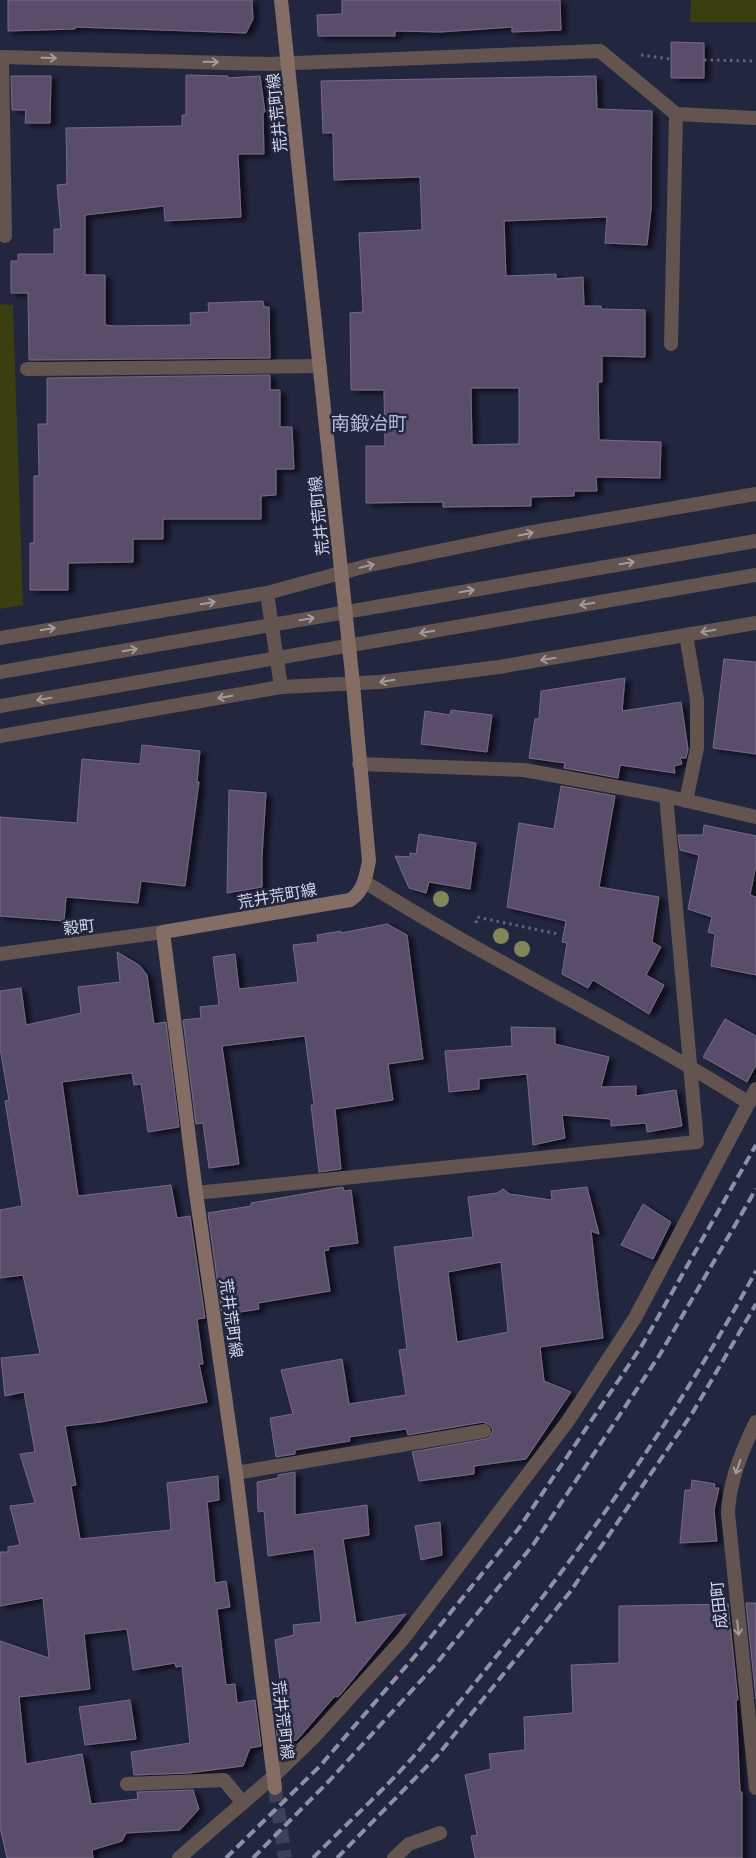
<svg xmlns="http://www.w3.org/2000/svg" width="756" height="1858" font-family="'Playfair Display','Noto Sans JP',serif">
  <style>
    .green { fill: #3b3e0e }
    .building { fill: #5a4e69; stroke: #776a86; fill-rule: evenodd; filter: url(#shadow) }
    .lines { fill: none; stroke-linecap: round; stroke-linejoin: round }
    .secondary-tunnel { stroke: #3d4158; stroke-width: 14; stroke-dasharray: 14 7; stroke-linecap: butt }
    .path { stroke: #60647b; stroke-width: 3; stroke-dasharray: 2.5 4; stroke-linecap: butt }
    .service { stroke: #63544f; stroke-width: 14 }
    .minor { stroke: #63544f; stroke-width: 14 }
    .tertiary { stroke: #63544f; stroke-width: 14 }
    .secondary { stroke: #846d65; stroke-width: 14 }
    .rail { stroke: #8d91a5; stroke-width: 4; stroke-dasharray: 10 5; stroke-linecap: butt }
    .tree { fill: #81875a }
    .oneway { stroke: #a19ca3 }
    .labels { text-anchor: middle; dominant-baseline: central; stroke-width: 5; stroke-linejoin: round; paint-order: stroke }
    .street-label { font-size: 16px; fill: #d3d7e8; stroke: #22263f }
    .quarter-label { font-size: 19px; fill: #b7bdde; stroke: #22263f }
  </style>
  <defs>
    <filter id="shadow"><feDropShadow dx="5.5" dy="3" stdDeviation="2.5" flood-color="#0009"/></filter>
  </defs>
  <rect width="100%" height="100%" fill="#22263f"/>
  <g class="green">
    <polygon points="691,0 756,0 756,22 690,22"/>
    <polygon points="0,304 13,305 23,605 0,609"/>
  </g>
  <g class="building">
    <polygon points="8,0 252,0 253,19 246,33 75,27 75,29 8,31"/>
    <polygon points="342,0 560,0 561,30 512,32 512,27 441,32 395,31 395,36 318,36 317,15 342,14"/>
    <polygon points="671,42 704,43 704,78 671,78"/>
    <polygon points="186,75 228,76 227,78 260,76 265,112 263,112 264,154 238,154 241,217 165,221 164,206 85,215 85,275 105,275 105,325 114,326 191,325 190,313 209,312 208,303 263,301 264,307 269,307 270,358 29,360 28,293 11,293 11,261 18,261 18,254 54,254 54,229 61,229 57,185 67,184 66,128 182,126 182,115 186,115"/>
    <polygon points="11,76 51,76 50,123 25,123 26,110 12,110"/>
    <path d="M596,76L597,109L652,111L651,210L647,245L605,243L607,217L504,221L506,276L556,274V279L583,277L584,306H601V309L645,310V357L602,356V382H598L599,440L661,442L660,478L596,477L597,491H574V496L531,497V506L443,507V502L366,503V446H385L384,390H351L350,313L363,312L359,233L422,230L420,177L334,180L333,133H323L321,81ZM471,388H519V444L472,445Z"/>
    <polygon points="270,375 270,390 280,390 280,427 292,427 294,469 276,469 276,495 261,496 261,519 163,519 163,539 133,539 133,562 68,563 68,590 30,590 30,543 34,543 34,476 39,476 38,424 47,424 47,378"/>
    <polygon points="724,659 756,662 756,754 713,748"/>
    <polygon points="625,678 622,711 681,702 688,749 686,758 680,758 682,764 674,766 675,773 620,765 618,778 564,768 565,763 529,758 535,719 539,719 541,691"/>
    <polygon points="451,710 492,715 487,752 421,744 425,711 450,715"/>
    <polygon points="142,745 200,751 197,782 199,782 185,886 141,881 138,903 66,897 64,921 0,916 0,817 77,823 82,759 140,764"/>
    <polygon points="561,786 615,796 599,887 659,897 652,942 661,947 646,975 664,985 649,1014 593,980 588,988 562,974 567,943 562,942 566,921 507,907 519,823 554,829"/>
    <polygon points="229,790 266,793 262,856 262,887 227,893"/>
    <polygon points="704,825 756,836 756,865 750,895 756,897 756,975 711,966 715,934 708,932 712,917 688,909 699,855 680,850 678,835 703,835"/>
    <polygon points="419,834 476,843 470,889 429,882 426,893 409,888 395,856 410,857 410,853 416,854"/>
    <polygon points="387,924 407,935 423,1059 388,1064 393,1100 335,1109 341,1169 319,1172 311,1105 314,1105 305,1036 222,1046 239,1164 209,1168 203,1123 196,1124 183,1020 201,1018 200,1007 219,1005 213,957 235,954 239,989 298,982 293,945 318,942 317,935 341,931 341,933"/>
    <polygon points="117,952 139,965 147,975 154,1024 166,1022 179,1127 148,1132 141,1084 134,1085 132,1073 62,1082 78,1196 171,1185 177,1218 190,1216 205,1318 197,1319 203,1364 199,1364 207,1402 101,1422 65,1426 76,1485 71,1486 80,1539 171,1530 167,1483 218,1476 219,1500 207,1502 215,1583 226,1581 230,1607 217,1609 226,1685 235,1684 237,1703 255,1700 261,1746 250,1748 243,1766 188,1773 134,1775 131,1752 190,1743 182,1666 176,1667 175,1663 133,1670 127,1629 84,1634 90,1689 19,1697 26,1764 82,1754 91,1804 138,1799 137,1792 193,1790 199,1809 180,1830 126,1833 122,1841 92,1850 93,1858 7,1858 0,1827 0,1641 49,1658 43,1598 0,1606 0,1552 8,1552 8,1547 20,1545 10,1506 35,1503 20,1454 35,1452 24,1392 5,1396 1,1358 40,1354 23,1275 0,1278 0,1210 22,1206 5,1101 9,1100 0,1048 0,991 21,988 26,1025 81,1013 78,987 120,982"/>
    <polygon points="725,1019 756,1036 756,1065 747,1082 703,1057"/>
    <polygon points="511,1027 555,1028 555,1044 609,1057 601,1087 636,1086 636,1096 676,1090 682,1126 647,1132 646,1123 611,1126 611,1119 562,1115 565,1138 533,1145 527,1074 479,1079 479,1089 449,1092 445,1051 512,1046"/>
    <polygon points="343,1187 344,1191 351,1190 358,1243 328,1247 329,1250 324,1251 330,1291 258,1303 259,1309 222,1315 208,1213 251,1206 251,1203"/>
    <path d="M587,1187L599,1234L591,1231L603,1338L540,1347L544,1381L571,1392L526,1459L474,1466V1474L419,1481L412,1452L486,1439L490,1437L493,1430L490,1425L483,1422L408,1435L406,1429L349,1437L350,1441L295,1450V1454L276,1457L270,1418L293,1414L281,1370L342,1359L349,1404L406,1395L399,1350L407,1349L394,1247L473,1237L468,1197L497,1193L503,1189L510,1194L552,1200L551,1191ZM501,1262L508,1332L457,1342L448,1272Z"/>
    <polygon points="643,1204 671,1222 653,1259 621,1245"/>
    <polygon points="295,1472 295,1515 367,1505 369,1535 343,1539 356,1623 406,1614 341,1694 338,1697 335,1696 297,1740 278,1743 273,1698 282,1697 275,1640 294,1635 293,1625 321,1622 314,1549 268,1556 264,1511 258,1512 257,1482 278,1478 278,1475"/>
    <polygon points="692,1480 715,1484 714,1488 719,1488 714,1510 717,1541 680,1543 685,1490 691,1490"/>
    <polygon points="440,1522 442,1555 421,1560 415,1526"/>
    <polygon points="746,1603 756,1603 756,1699"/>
    <polygon points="728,1604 738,1700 736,1700 740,1792 742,1792 742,1858 475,1858 471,1836 477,1835 465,1775 491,1769 489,1754 525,1750 524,1717 573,1713 571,1665 619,1663 619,1606"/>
    <polygon points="130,1700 136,1739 85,1745 79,1707"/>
  </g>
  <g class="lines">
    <polyline class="secondary-tunnel" points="275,1788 285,1858"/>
    <g class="path">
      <polyline points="641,55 670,59"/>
      <polyline points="704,60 756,61"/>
      <polyline points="476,923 477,917 558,934"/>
    </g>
    <g class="service">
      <polyline points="2,57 5,236"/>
      <polyline points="671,344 676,114"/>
      <polyline points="27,369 320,366"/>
      <polyline points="127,1784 224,1780 243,1803"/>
      <polyline points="394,1858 409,1844 440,1833"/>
    </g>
    <g class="minor">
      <polyline points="0,57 270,64 600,51 676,114 756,118"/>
      <polyline points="686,635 697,700 697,748 686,801"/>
      <polyline points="359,764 524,770 666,796 756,817"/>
      <polyline points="196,1193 697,1142 666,796"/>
      <path d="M756,1422C742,1450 729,1482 728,1513L756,1788"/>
      <polyline points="236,1473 484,1431"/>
      <polyline points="274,1776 314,1737 403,1639 568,1421 635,1318 756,1089"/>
    </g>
    <g class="tertiary">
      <polyline points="267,593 281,687"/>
      <polyline points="0,638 267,593 370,565 527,533 756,494"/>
      <polyline points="0,672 756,541"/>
      <polyline points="0,706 756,575"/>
      <polyline points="0,736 281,687 380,682 499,667 756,623"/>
      <path d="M365,882C490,961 624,1024 749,1103"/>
      <polyline points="0,954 163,932"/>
      <polyline points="179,1858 274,1776"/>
    </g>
    <path class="secondary" d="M275,1788L236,1473L196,1193L163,932L350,900C364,891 366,876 369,861L353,684L281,0"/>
    <g class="rail">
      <polyline points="226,1858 320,1766 421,1649 519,1528 641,1347 756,1145"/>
      <polyline points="253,1858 330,1780 436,1664 533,1545 659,1356 756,1189"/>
      <path d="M313,1858C350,1820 392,1783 426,1742C550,1595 664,1440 756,1271"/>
      <polyline points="337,1858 437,1756 570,1592 693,1412 756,1304"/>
    </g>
  </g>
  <g class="tree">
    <circle cx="441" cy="899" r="8"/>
    <circle cx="501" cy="936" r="8"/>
    <circle cx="522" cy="949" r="8"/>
  </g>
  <defs><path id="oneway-shaft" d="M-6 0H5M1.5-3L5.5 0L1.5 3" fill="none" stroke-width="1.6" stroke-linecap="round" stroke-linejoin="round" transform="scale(1.25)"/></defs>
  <g class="oneway">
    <use href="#oneway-shaft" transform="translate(49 58) rotate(1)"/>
    <use href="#oneway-shaft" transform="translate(211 62) rotate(1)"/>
    <use href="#oneway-shaft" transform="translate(526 534) rotate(-11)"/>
    <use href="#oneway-shaft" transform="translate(627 563) rotate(-10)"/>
    <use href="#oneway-shaft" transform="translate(367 566) rotate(-13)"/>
    <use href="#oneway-shaft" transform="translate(467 591) rotate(-10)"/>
    <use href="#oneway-shaft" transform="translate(208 603) rotate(-10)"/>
    <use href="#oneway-shaft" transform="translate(587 604) rotate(170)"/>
    <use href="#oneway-shaft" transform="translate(307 619) rotate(-10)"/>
    <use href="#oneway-shaft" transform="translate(48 629) rotate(-10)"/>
    <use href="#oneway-shaft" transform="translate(708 631) rotate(170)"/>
    <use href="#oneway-shaft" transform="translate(427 632) rotate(170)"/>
    <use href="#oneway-shaft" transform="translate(130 650) rotate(-10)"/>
    <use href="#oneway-shaft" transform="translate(548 659) rotate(170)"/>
    <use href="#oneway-shaft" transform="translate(387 681) rotate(170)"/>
    <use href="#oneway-shaft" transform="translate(225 697) rotate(170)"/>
    <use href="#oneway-shaft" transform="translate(44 699) rotate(170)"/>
    <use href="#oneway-shaft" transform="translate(738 1467) rotate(109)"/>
    <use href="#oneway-shaft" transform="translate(738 1628) rotate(84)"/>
  </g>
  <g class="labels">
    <g class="street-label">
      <text transform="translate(276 113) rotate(-96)">荒井荒町線</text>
      <text transform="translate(318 516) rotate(-96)">荒井荒町線</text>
      <text transform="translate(277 895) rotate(-10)">荒井荒町線</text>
      <text transform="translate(79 926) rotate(-7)">穀町</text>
      <text transform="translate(232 1318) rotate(82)">荒井荒町線</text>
      <text transform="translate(718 1605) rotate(-96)">成田町</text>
      <text transform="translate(284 1720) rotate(83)">荒井荒町線</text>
    </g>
    <g class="quarter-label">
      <text x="369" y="422">南鍛冶町</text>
    </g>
  </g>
</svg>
